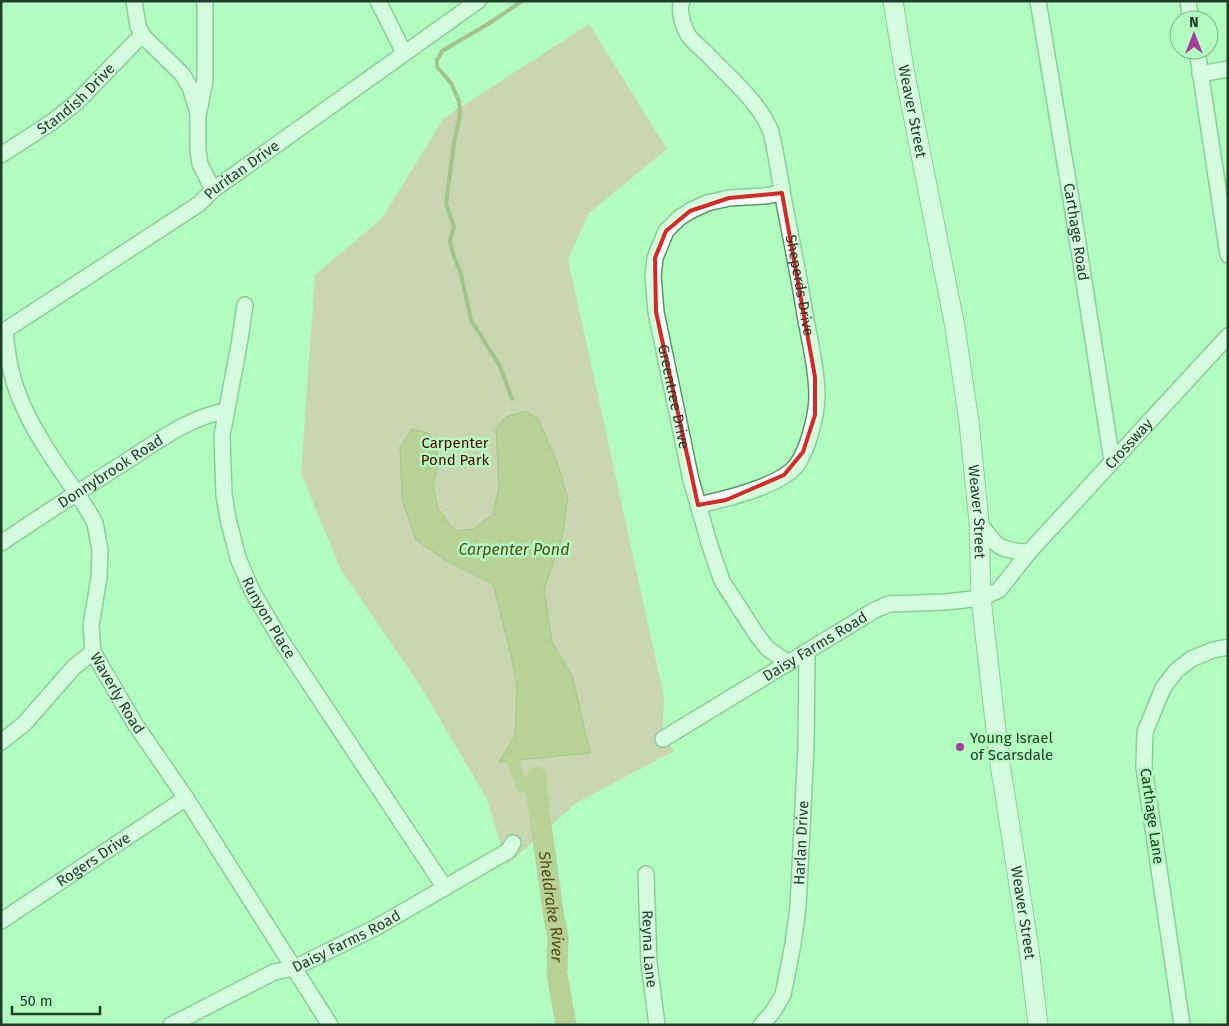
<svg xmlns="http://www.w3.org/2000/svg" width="1229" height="1026" font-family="'Fira Sans',sans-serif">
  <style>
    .green { fill: #e4a99e }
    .water { fill: #bba25f; stroke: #8c844e }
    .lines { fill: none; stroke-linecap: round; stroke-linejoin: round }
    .stream { stroke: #8c844e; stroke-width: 4 }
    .canal { stroke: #bba25f; stroke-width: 12 }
    .river { stroke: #bba25f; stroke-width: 21 }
    .minor-casing { stroke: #539a64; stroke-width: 18 }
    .major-casing { stroke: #539a64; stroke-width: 21 }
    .minor { stroke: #fff; stroke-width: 15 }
    .major { stroke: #fff; stroke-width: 19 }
    .marked { fill: none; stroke: #d62828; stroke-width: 4; stroke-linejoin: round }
    .poi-dot { fill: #a43b9e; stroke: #b2fcc1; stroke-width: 2 }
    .labels { text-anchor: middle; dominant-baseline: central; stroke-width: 5; stroke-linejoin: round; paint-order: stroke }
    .street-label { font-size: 15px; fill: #203e27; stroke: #b2fcc1 }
    .park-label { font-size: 15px; fill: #580000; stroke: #b2fcc1 }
    .poi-label { font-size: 15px; fill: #203e27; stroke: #b2fcc1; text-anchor: start }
    .water-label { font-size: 16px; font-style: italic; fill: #5a4914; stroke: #b2fcc1 }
  </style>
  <rect width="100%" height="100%" fill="#b2fcc1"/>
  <polygon class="green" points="589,24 667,149 589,213 568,259 664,697 663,739 674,751 576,803 507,865 487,799 421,687 341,570 301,473 315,275 382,218 444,118"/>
  <polygon class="water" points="526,411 538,419 557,462 568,499 562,537 544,590 552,642 573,678 590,753 499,762 515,736 517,685 510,651 493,584 447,561 416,540 402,500 400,447 412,429 430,434 439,458 433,487 438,508 455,531 474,529 493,514 499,487 496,428 506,417"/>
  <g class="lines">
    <polyline class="stream" points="512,399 500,366 471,320 461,274 453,254 450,241 454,227 446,204 454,143 460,115 459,101 451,83 437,67 437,60 442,51 488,24 522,1"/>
    <polyline class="canal" points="512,760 522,786 536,789"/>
    <path class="river" id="s1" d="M537,777L536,789L554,918L558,937L557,974L566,1025"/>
    <g class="minor-casing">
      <g id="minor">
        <polyline points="134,1 138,26 143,36 182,74 190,87 198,113"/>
        <polyline points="205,1 205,80 198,116 198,151 200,164 213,190"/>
        <polyline points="378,1 404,53"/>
        <path id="s2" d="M682,1C678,11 683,25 688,35C693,42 701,48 707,54C729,78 759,101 771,132C776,153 779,174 783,196C790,235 799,275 805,315C810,342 817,370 817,398C816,418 808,450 796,466C780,486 723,500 698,505"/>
        <path id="s3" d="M1038,1L1072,205L1112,461"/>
        <polyline points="1188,1 1191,20"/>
        <polyline points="1197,50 1228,255"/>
        <polyline points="1200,74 1228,69"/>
        <path id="s4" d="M1,155L52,122L77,102L136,41L143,36"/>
        <path id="s5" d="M782,193L764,196L729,198L707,203L690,211L679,218L666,231L655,258L653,276L656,312L691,480L710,546L722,581L757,635L767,648L788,663"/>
        <path id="s6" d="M245,305L239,345L222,435L224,495L228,519L238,558L252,591L282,642L445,888"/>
        <path id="s7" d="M5,330C7,356 13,385 24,408C40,443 66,477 87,509L95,523L100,550L99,578L91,625L93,652L135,724L186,798L330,1025"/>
        <path id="s8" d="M1,333L199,204L213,190L478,1"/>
        <path d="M979,522C995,546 999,551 1029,552"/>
        <path id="s9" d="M1,543C43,515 84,488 127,461C158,441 188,418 225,411"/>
        <path id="s10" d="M663,739L875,610L889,604L946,602L981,598L999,590L1029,552L1228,336"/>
        <polyline points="1,742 24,724 74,667 93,652"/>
        <path id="s11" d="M646,874L649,963L657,1025"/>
        <path id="s12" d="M1,921L186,798"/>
        <path id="s13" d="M171,1025L274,972L294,968L375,928L508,851L513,843"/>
        <path id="s14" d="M761,1025L772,1013L783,995L793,944L798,907L806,747L807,652"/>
        <polyline points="1182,1025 1144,767 1145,732 1163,688 1176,671 1191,659 1213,650 1228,647"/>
      </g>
    </g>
    <g class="major-casing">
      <g id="major">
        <path id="s15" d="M893,1L904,69L955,327L969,422L979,522L981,598L999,757L1029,949L1038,1025"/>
      </g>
    </g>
    <use href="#minor" class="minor"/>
    <use href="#major" class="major"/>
  </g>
  <path d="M0 0H1229V1026H0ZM782,193L815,377V415L803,452L784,475L726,500L698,505L656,312L655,258L666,231L690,211L729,198Z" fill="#b2fcc1" fill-opacity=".55" fill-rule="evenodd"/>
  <path class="marked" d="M782,193L815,377V415L803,452L784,475L726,500L698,505L656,312L655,258L666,231L690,211L729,198Z"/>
  <circle class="poi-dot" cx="960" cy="747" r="5"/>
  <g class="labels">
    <g class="street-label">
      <text stroke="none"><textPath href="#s4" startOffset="94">Standish Drive</textPath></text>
      <text stroke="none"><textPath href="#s15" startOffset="112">Weaver Street</textPath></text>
      <text stroke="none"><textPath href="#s8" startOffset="291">Puritan Drive</textPath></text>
      <text stroke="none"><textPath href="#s3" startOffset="234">Carthage Road</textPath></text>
      <text stroke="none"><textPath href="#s2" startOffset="320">Sheperds Drive</textPath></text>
      <text stroke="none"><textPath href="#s5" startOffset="296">Greentree Drive</textPath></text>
      <text stroke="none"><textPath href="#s10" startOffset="571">Crossway</textPath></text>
      <text stroke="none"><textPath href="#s9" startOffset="131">Donnybrook Road</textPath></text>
      <text stroke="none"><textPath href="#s15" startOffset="518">Weaver Street</textPath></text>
      <text stroke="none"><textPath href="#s6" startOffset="324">Runyon Place</textPath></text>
      <text stroke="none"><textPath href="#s10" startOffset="178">Daisy Farms Road</textPath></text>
      <text stroke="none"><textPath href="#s7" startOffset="394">Waverly Road</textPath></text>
      <text transform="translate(1152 816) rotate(82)">Carthage Lane</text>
      <text stroke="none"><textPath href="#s14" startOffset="191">Harlan Drive</textPath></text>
      <text stroke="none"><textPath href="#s12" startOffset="111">Rogers Drive</textPath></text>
      <text stroke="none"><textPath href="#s15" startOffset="922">Weaver Street</textPath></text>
      <text stroke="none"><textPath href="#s13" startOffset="195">Daisy Farms Road</textPath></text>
      <text stroke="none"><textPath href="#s11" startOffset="75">Reyna Lane</textPath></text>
    </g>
    <g class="park-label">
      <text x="455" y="443">Carpenter<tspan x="455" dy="17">Pond Park</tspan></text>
    </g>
    <g class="poi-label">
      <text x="970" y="738">Young Israel<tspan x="970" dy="17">of Scarsdale</tspan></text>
    </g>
    <g class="water-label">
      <text x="514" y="549">Carpenter Pond</text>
      <text stroke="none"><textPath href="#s1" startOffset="131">Sheldrake River</textPath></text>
    </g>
  </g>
  <rect width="1229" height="1026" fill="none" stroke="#203e27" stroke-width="5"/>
  <g transform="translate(1194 35)"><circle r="24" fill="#b2fcc1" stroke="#78b083"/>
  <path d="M0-4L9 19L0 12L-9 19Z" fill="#a43b9e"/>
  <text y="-8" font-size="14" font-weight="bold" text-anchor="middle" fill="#203e27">N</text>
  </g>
  <path d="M12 1006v8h88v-8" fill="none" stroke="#203e27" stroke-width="2.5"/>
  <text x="20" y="1006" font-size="15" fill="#203e27" stroke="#b2fcc1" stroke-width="4" paint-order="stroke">50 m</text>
</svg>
